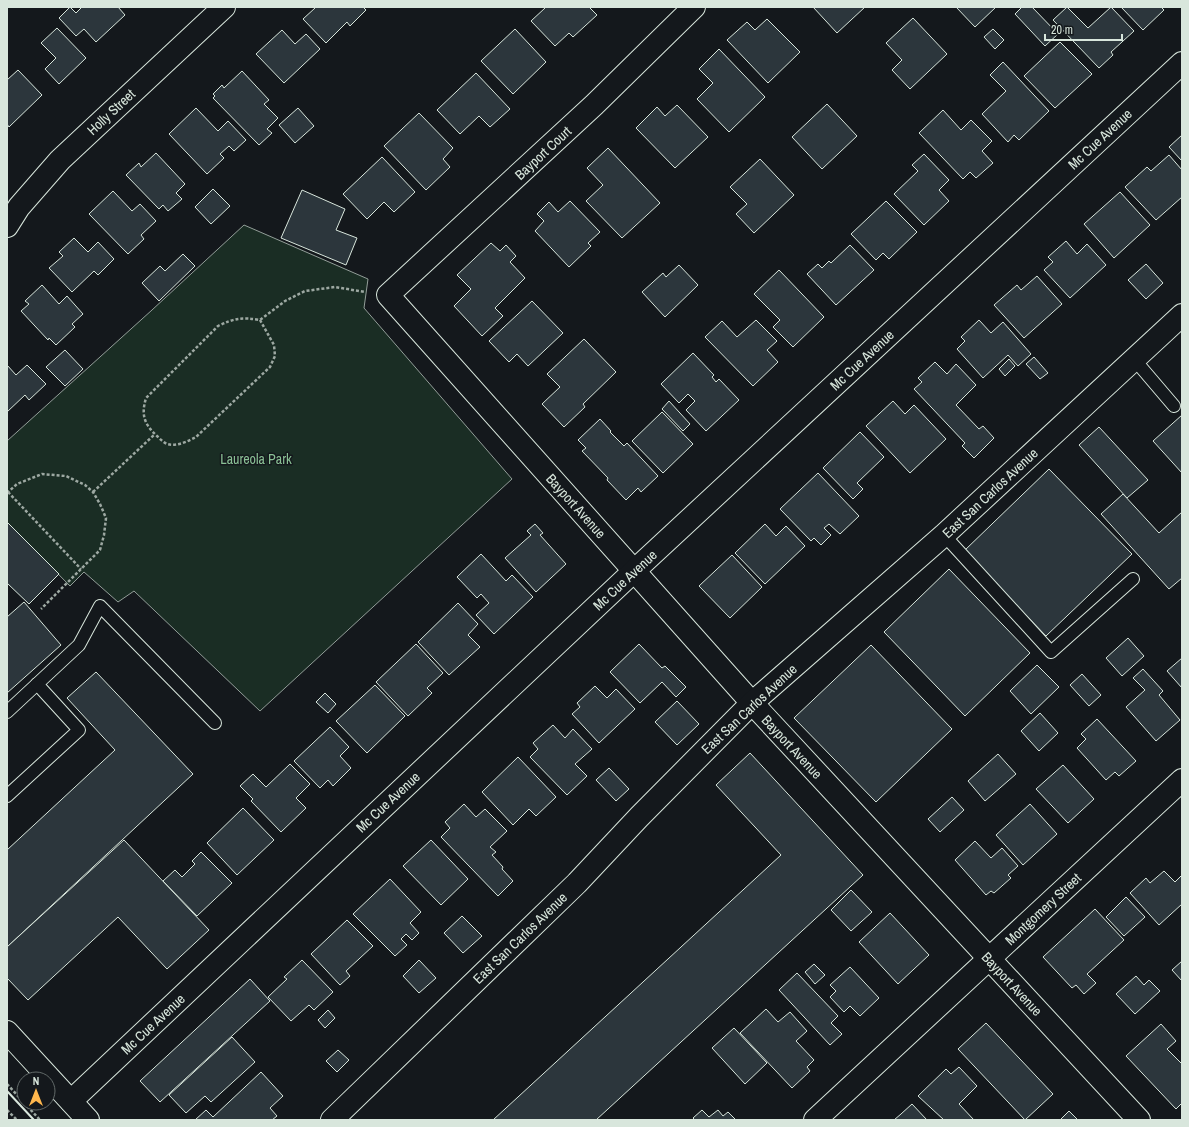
<svg xmlns="http://www.w3.org/2000/svg" width="1189" height="1127" font-family="'Archivo Narrow',sans-serif">
  <style>
    .green { fill: #1a2d24; stroke: #939e99 }
    .building { fill: #2c363c; stroke: #d8e6dc }
    .lines { fill: none; stroke-linecap: round; stroke-linejoin: round }
    .lane-casing { stroke: #d8e6dc; stroke-width: 14 }
    .street-casing { stroke: #d8e6dc; stroke-width: 24 }
    .secondary-casing { stroke: #d8e6dc; stroke-width: 24 }
    .path { stroke: #9da8a2; stroke-width: 2.5; stroke-dasharray: 3 2; stroke-linecap: butt }
    .lane { stroke: #14181c; stroke-width: 12 }
    .street { stroke: #14181c; stroke-width: 22 }
    .secondary { stroke: #14181c; stroke-width: 22 }
    .wall { stroke: #d8e6dc; stroke-width: 2 }
    .labels { text-anchor: middle; dominant-baseline: central; stroke-width: 3; stroke-linejoin: round; paint-order: stroke }
    .street-label { font-size: 14px; fill: #d8e6dc; stroke: #14181c }
    .park-label { font-size: 14px; fill: #8ac095; stroke: #14181c }
  </style>
  <rect width="100%" height="100%" fill="#14181c"/>
  <polygon class="green" points="244,225 368,279 364,308 512,479 260,711 134,591 118,602 84,572 70,586 7,522 7,441 152,310"/>
  <g class="building">
    <polygon points="70,7 76,13 82,7 118,7 125,15 96,42 84,29 76,36 59,18"/>
    <polygon points="314,7 363,7 366,10 350,26 347,22 326,43 303,19 315,8"/>
    <polygon points="544,7 589,7 597,15 573,37 569,33 555,46 531,21 545,8"/>
    <polygon points="813,7 865,7 837,33"/>
    <polygon points="956,7 996,7 975,27"/>
    <polygon points="1022,7 1032,7 1058,34 1045,46 1015,14"/>
    <polygon points="1067,7 1088,28 1111,7 1134,31 1111,52 1113,55 1099,68 1053,20"/>
    <polygon points="1121,7 1161,7 1164,10 1143,30"/>
    <polygon points="913,18 947,54 910,89 892,70 902,60 886,43"/>
    <polygon points="767,19 800,52 768,83 727,40 747,22 755,30"/>
    <polygon points="57,28 86,58 59,84 45,69 56,58 41,43"/>
    <polygon points="515,29 546,62 513,94 481,61"/>
    <polygon points="993,29 1004,40 995,49 984,37"/>
    <polygon points="282,30 295,44 306,34 320,49 284,83 256,54"/>
    <polygon points="1060,42 1092,74 1055,108 1024,76"/>
    <polygon points="719,49 765,97 729,132 697,99 713,83 699,69"/>
    <polygon points="1003,62 1049,111 1019,140 1014,135 1008,142 982,114 1006,91 990,75"/>
    <polygon points="18,70 42,95 9,127 7,124 7,80"/>
    <polygon points="242,71 269,100 264,104 278,118 267,129 272,133 259,145 213,98 215,96 213,94 222,85 224,88"/>
    <polygon points="476,73 510,109 490,127 479,116 460,134 437,110"/>
    <polygon points="827,104 857,136 822,169 792,137"/>
    <polygon points="677,105 708,137 675,168 636,128 657,107 665,116"/>
    <polygon points="196,108 218,131 228,121 246,140 234,151 229,146 220,154 224,158 207,174 169,134"/>
    <polygon points="298,108 314,126 295,143 279,125"/>
    <polygon points="943,110 961,130 971,120 992,141 982,151 993,163 976,178 970,172 963,179 919,133"/>
    <polygon points="419,113 453,148 443,159 450,167 426,190 384,146"/>
    <polygon points="1182,135 1182,161 1169,147"/>
    <polygon points="608,148 660,203 622,238 586,201 603,185 587,168"/>
    <polygon points="156,153 185,184 176,193 182,199 168,211 163,205 159,209 126,175 139,163 141,167"/>
    <polygon points="924,154 949,180 939,190 949,201 924,225 894,194 918,171 912,165"/>
    <polygon points="1169,155 1182,170 1182,197 1156,220 1125,187 1147,167 1151,171"/>
    <polygon points="382,157 415,192 394,212 384,202 367,219 343,194"/>
    <polygon points="760,159 794,195 754,233 736,214 747,204 730,187"/>
    <polygon points="213,189 230,206 211,224 195,207"/>
    <polygon points="302,190 345,209 336,230 357,238 346,265 281,238"/>
    <polygon points="113,191 132,211 140,204 156,221 141,235 144,239 128,254 89,214"/>
    <polygon points="1120,192 1150,225 1114,258 1084,224"/>
    <polygon points="570,201 600,232 588,243 591,246 569,267 535,231 544,221 537,214 549,202 558,212"/>
    <polygon points="886,201 917,232 889,259 883,253 876,260 851,234"/>
    <polygon points="74,238 88,252 98,242 114,259 98,275 94,271 72,292 49,268 63,256 59,252"/>
    <polygon points="1066,241 1077,254 1087,244 1106,265 1070,298 1044,270 1053,262 1048,257"/>
    <polygon points="491,243 500,251 506,245 516,256 510,262 525,278 495,308 503,316 482,336 454,306 471,289 457,275"/>
    <polygon points="850,245 874,270 836,305 807,274 818,264 822,268 829,261 831,263"/>
    <polygon points="183,254 195,266 159,301 142,283 160,266 165,271"/>
    <polygon points="1146,264 1163,283 1146,299 1128,280"/>
    <polygon points="679,265 698,285 665,317 642,292 663,273 666,277"/>
    <polygon points="779,270 824,317 793,347 773,327 780,320 754,294"/>
    <polygon points="1037,276 1062,304 1024,338 994,305 1017,285 1021,290"/>
    <polygon points="42,285 59,304 67,296 83,314 72,324 75,327 56,345 49,338 48,340 21,311 29,304 25,301"/>
    <polygon points="532,301 563,333 528,366 517,354 509,362 489,341"/>
    <polygon points="756,320 777,341 767,350 778,362 753,386 705,337 722,321 737,337"/>
    <polygon points="979,320 991,333 1003,322 1031,354 1018,366 1008,355 983,378 957,349 965,341 961,337"/>
    <polygon points="584,339 616,372 583,404 585,407 564,427 542,404 560,387 547,374"/>
    <polygon points="65,350 83,369 65,386 46,367"/>
    <polygon points="693,353 714,375 712,377 716,382 719,379 739,400 706,431 686,410 695,401 688,394 679,403 661,384"/>
    <polygon points="1034,357 1048,373 1040,379 1026,364"/>
    <polygon points="1009,359 1015,366 1005,376 999,369"/>
    <polygon points="935,362 947,374 956,364 976,385 956,405 979,429 983,426 994,438 974,458 962,446 965,443 914,389 922,382 918,378"/>
    <polygon points="7,365 16,375 27,365 46,384 29,400 25,395 7,412"/>
    <polygon points="669,401 690,424 683,431 662,409"/>
    <polygon points="893,401 905,414 914,405 946,439 910,473 866,426"/>
    <polygon points="662,412 693,444 663,473 632,441"/>
    <polygon points="1182,415 1182,473 1153,441"/>
    <polygon points="600,419 611,431 610,432 624,446 627,443 658,476 641,492 638,488 626,500 607,480 608,478 582,451 586,448 578,440"/>
    <polygon points="1099,427 1148,480 1127,498 1079,445"/>
    <polygon points="860,432 884,457 857,483 863,489 853,499 823,468"/>
    <polygon points="1049,469 1132,554 1046,636 964,551"/>
    <polygon points="818,473 859,516 840,534 829,524 824,528 831,535 821,545 814,538 811,541 780,509"/>
    <polygon points="1123,494 1159,533 1182,512 1182,578 1169,589 1101,514"/>
    <polygon points="7,522 59,574 29,604 7,583"/>
    <polygon points="535,524 543,533 540,535 566,564 536,592 505,558 531,535 527,531"/>
    <polygon points="765,524 776,536 786,526 805,546 765,584 735,553"/>
    <polygon points="481,554 506,581 512,575 533,597 494,634 476,615 489,603 481,594 477,598 457,577"/>
    <polygon points="732,555 762,587 730,618 699,586"/>
    <polygon points="949,569 1030,653 965,716 884,632"/>
    <polygon points="24,602 61,645 7,693 7,617"/>
    <polygon points="458,603 478,624 468,635 480,647 449,675 418,642"/>
    <polygon points="1128,638 1144,656 1122,676 1106,658"/>
    <polygon points="416,644 443,673 427,688 432,693 408,716 376,682"/>
    <polygon points="639,644 662,668 665,666 686,687 676,697 662,682 640,703 610,672"/>
    <polygon points="871,645 952,729 876,802 794,718"/>
    <polygon points="1182,658 1182,688 1167,671"/>
    <polygon points="1037,665 1059,687 1031,714 1010,691"/>
    <polygon points="1143,669 1163,691 1159,695 1180,720 1156,741 1126,707 1145,690 1133,678"/>
    <polygon points="96,672 193,774 7,947 7,850 115,750 67,698"/>
    <polygon points="1082,674 1101,695 1089,706 1070,685"/>
    <polygon points="375,685 405,716 367,753 336,721"/>
    <polygon points="595,686 607,698 616,689 635,709 599,743 572,714 580,707 577,703"/>
    <polygon points="325,693 336,704 328,713 316,702"/>
    <polygon points="677,701 699,724 677,745 655,722"/>
    <polygon points="1040,713 1058,733 1039,751 1021,731"/>
    <polygon points="1097,719 1136,761 1119,776 1115,772 1106,780 1077,748 1086,739 1081,734"/>
    <polygon points="553,725 565,738 573,729 592,749 575,764 587,776 567,795 530,757 538,749 533,743"/>
    <polygon points="330,727 349,747 340,756 351,768 333,786 328,780 320,788 294,761"/>
    <polygon points="750,753 863,875 596,1120 493,1120 781,855 716,785"/>
    <polygon points="998,754 1016,774 985,801 968,781"/>
    <polygon points="518,757 556,797 536,816 529,809 513,825 482,792"/>
    <polygon points="290,764 310,784 296,798 306,808 281,832 251,801 253,799 240,786 253,774 266,787"/>
    <polygon points="1063,765 1094,799 1068,823 1036,789"/>
    <polygon points="609,768 629,789 616,801 596,780"/>
    <polygon points="952,797 964,810 940,832 928,819"/>
    <polygon points="464,804 476,817 485,809 507,831 490,847 496,852 492,855 503,867 502,869 513,881 498,896 441,837 450,828 445,822"/>
    <polygon points="1030,804 1057,834 1023,865 996,835"/>
    <polygon points="243,808 274,840 237,875 207,843"/>
    <polygon points="124,840 209,930 167,969 118,917 28,1000 7,978 7,947"/>
    <polygon points="431,840 468,879 441,905 403,866"/>
    <polygon points="975,841 991,858 1002,848 1018,866 1008,875 1011,878 994,893 991,891 986,895 955,860"/>
    <polygon points="201,852 232,883 197,916 163,881 175,870 182,877 195,864 192,861"/>
    <polygon points="1164,871 1175,882 1182,875 1182,904 1159,925 1130,893 1146,878 1150,883"/>
    <polygon points="390,879 421,912 410,923 419,933 412,940 406,934 401,939 407,945 395,956 353,914"/>
    <polygon points="851,890 872,912 851,931 831,910"/>
    <polygon points="1126,897 1145,917 1124,936 1106,917"/>
    <polygon points="1095,909 1124,940 1087,974 1096,983 1084,994 1076,985 1072,988 1043,957"/>
    <polygon points="890,913 929,955 898,984 859,942"/>
    <polygon points="462,916 482,936 463,953 444,933"/>
    <polygon points="347,920 373,946 346,971 350,976 340,985 311,954"/>
    <polygon points="302,960 333,992 314,1010 309,1005 291,1021 268,997 287,979 284,977"/>
    <polygon points="419,960 436,978 419,993 403,976"/>
    <polygon points="1182,961 1182,981 1172,970"/>
    <polygon points="814,964 825,975 815,984 805,972"/>
    <polygon points="850,967 879,998 860,1016 850,1006 844,1012 830,997 836,991 830,985"/>
    <polygon points="797,973 838,1016 831,1023 842,1034 830,1045 779,990"/>
    <polygon points="1136,976 1144,985 1149,980 1160,991 1135,1014 1116,994"/>
    <polygon points="250,979 270,1001 160,1102 140,1081"/>
    <polygon points="766,1009 778,1022 790,1012 807,1031 796,1041 814,1060 807,1067 810,1071 792,1088 740,1033"/>
    <polygon points="328,1010 335,1018 325,1028 318,1020"/>
    <polygon points="986,1023 1053,1094 1025,1120 958,1049"/>
    <polygon points="1161,1024 1176,1041 1167,1049 1182,1064 1182,1103 1176,1109 1126,1056"/>
    <polygon points="734,1028 767,1063 745,1084 712,1048"/>
    <polygon points="232,1037 255,1062 211,1102 205,1096 186,1113 169,1095"/>
    <polygon points="338,1050 349,1060 337,1072 326,1061"/>
    <polygon points="959,1067 977,1086 959,1104 974,1120 944,1120 918,1096 946,1069 951,1074"/>
    <polygon points="261,1072 283,1096 270,1108 277,1116 272,1120 195,1120 206,1110 213,1117"/>
    <polygon points="912,1104 927,1120 894,1120 901,1114"/>
    <polygon points="702,1110 709,1117 718,1110 723,1116 728,1112 736,1120 695,1120 693,1118"/>
    <polygon points="1069,1111 1078,1120 1060,1120"/>
  </g>
  <g class="lines">
    <g class="lane-casing">
      <g id="lane">
        <polyline points="1134,359 1174,406"/>
        <polyline points="944,535 1051,652 1133,579"/>
        <polyline points="7,712 79,645 100,606 215,723"/>
        <polyline points="7,796 79,730 37,684"/>
      </g>
    </g>
    <g class="street-casing">
      <g id="street">
        <polyline points="694,7 594,105 388,295 752,703 1139,1120"/>
        <polyline points="71,1101 634,571 1182,63"/>
        <polyline points="332,1120 577,883 639,817 752,703 944,535 1182,315"/>
        <polyline points="815,1120 1182,780"/>
      </g>
    </g>
    <g class="secondary-casing">
      <g id="secondary">
        <polyline points="7,226 19,207 60,160 224,7"/>
        <polyline points="7,1032 88,1120"/>
      </g>
    </g>
    <g class="path">
      <path d="M260,320L274,345L275,356L270,367L196,437C188,441 177,447 167,444C163,442 160,439 157,436C144,424 141,415 146,398L218,326C234,318 243,317 260,320L285,301L305,291L335,287L365,292"/>
      <polyline points="8,492 81,569"/>
      <polyline points="93,492 155,434"/>
      <polyline points="7,493 17,484 42,474 66,476 85,485 93,492 100,504 106,518 104,535 100,550 41,609"/>
      <polyline points="7,1084 40,1120"/>
      <polyline points="7,1110 17,1120"/>
    </g>
    <use href="#lane" class="lane"/>
    <use href="#street" class="street"/>
    <use href="#secondary" class="secondary"/>
    <polyline class="wall" points="7,1091 34,1120"/>
  </g>
  <g class="labels">
    <g class="street-label">
      <text transform="translate(111 112) rotate(-43)">Holly Street</text>
      <text transform="translate(1100 139) rotate(-43)">Mc Cue Avenue</text>
      <text transform="translate(543 153) rotate(-43)">Bayport Court</text>
      <text transform="translate(862 360) rotate(-43)">Mc Cue Avenue</text>
      <text transform="translate(990 493) rotate(-43)">East San Carlos Avenue</text>
      <text transform="translate(576 506) rotate(48)">Bayport Avenue</text>
      <text transform="translate(625 580) rotate(-43)">Mc Cue Avenue</text>
      <text transform="translate(749 709) rotate(-43)">East San Carlos Avenue</text>
      <text transform="translate(792 747) rotate(47)">Bayport Avenue</text>
      <text transform="translate(388 802) rotate(-43)">Mc Cue Avenue</text>
      <text transform="translate(1043 909) rotate(-43)">Montgomery Street</text>
      <text transform="translate(520 938) rotate(-44)">East San Carlos Avenue</text>
      <text transform="translate(1012 984) rotate(47)">Bayport Avenue</text>
      <text transform="translate(153 1024) rotate(-43)">Mc Cue Avenue</text>
    </g>
    <g class="park-label">
      <text x="256" y="459">Laureola Park</text>
    </g>
  </g>
  <rect width="1189" height="1127" fill="none" stroke="#d8e6dc" stroke-width="16"/>
  <g transform="translate(36 1091)"><circle r="19" fill="#14181c" stroke="#626a69"/>
  <path d="M0-3L7 15L0 10L-7 15Z" fill="#ffb74d"/>
  <text y="-6" font-size="11" font-weight="bold" text-anchor="middle" fill="#d8e6dc">N</text>
  </g>
  <path d="M1045 34v6h77v-6" fill="none" stroke="#d8e6dc" stroke-width="2"/>
  <text x="1051" y="34" font-size="12" fill="#d8e6dc" stroke="#14181c" stroke-width="3" paint-order="stroke">20 m</text>
</svg>
